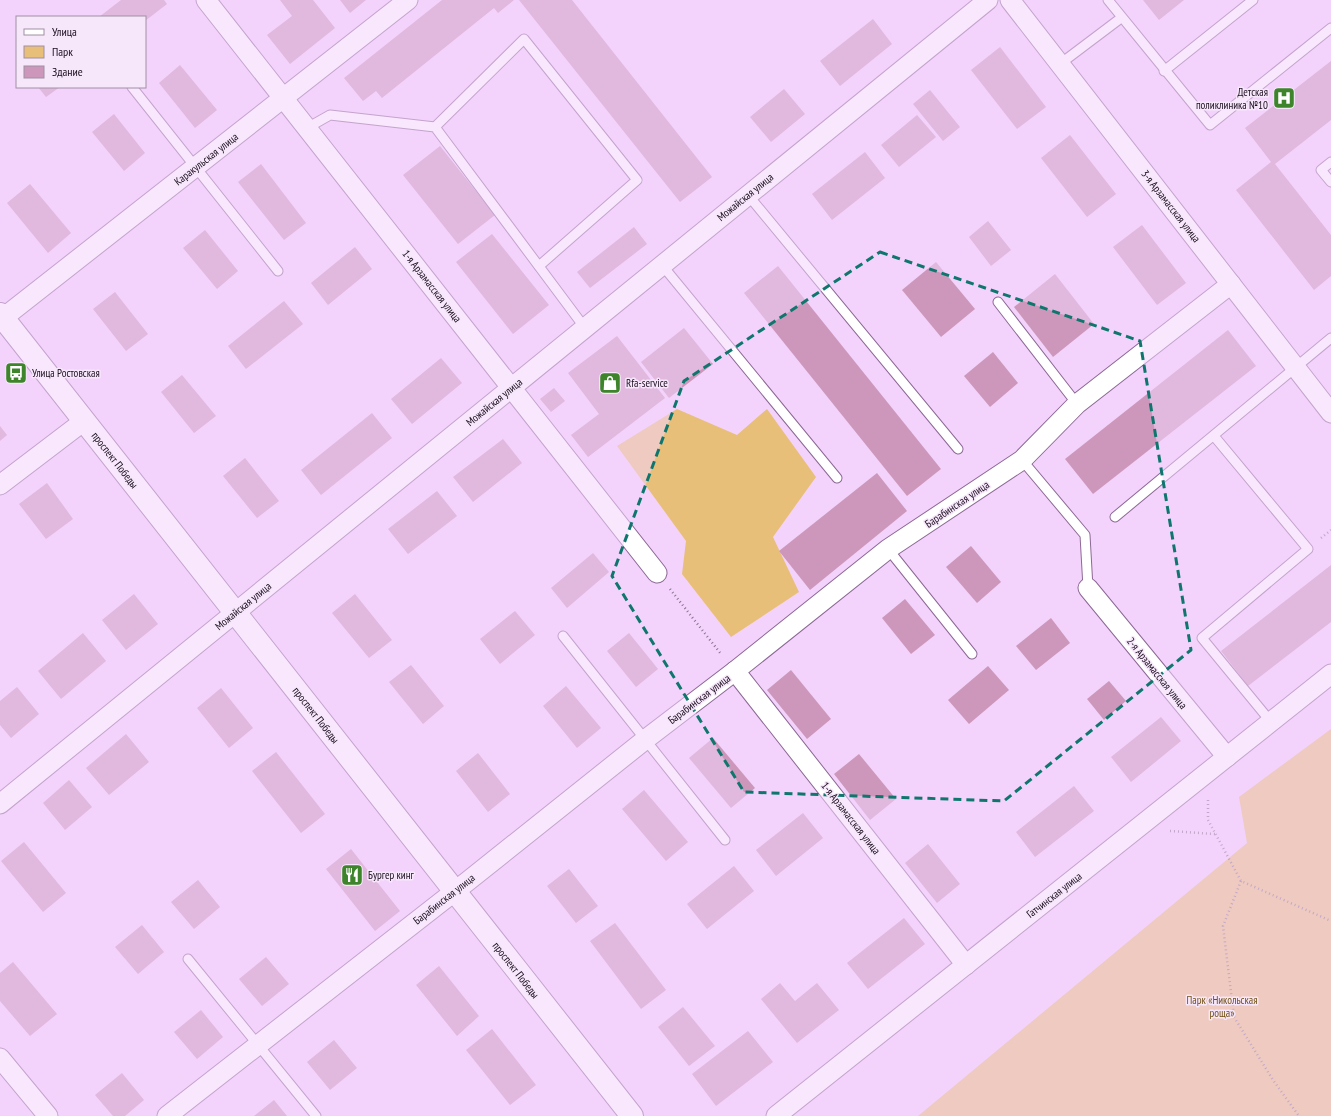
<svg xmlns="http://www.w3.org/2000/svg" width="1331" height="1116" font-family="'PT Sans Narrow',sans-serif">
  <style>
    .green { fill: #e8bf79 }
    .building { fill: #cd97bb }
    .lines { fill: none; stroke-linecap: round; stroke-linejoin: round }
    .service-casing { stroke: #8d6896; stroke-width: 11 }
    .minor-casing { stroke: #8d6896; stroke-width: 21 }
    .primary-casing { stroke: #8d6896; stroke-width: 24 }
    .path { stroke: #89728e; stroke-width: 2.5; stroke-dasharray: 1 3; stroke-linecap: butt }
    .service { stroke: #fff; stroke-width: 9 }
    .minor { stroke: #fff; stroke-width: 19 }
    .primary { stroke: #fff; stroke-width: 22 }
    .marked { fill: none; stroke: #0f766e; stroke-width: 3; stroke-dasharray: 8 5; stroke-linejoin: round }
    .labels { text-anchor: middle; dominant-baseline: central; stroke-width: 3; stroke-linejoin: round; paint-order: stroke }
    .poi-label { font-size: 11px; fill: #1c0e1f; stroke: #f7e7fb; text-anchor: start }
    .street-label { font-size: 11px; fill: #1c0e1f; stroke: #f7e7fb }
    .park-label { font-size: 11px; fill: #705011; stroke: #f7e7fb }
  </style>
  <rect width="100%" height="100%" fill="#f3d3fb"/>
  <g class="green">
    <polygon points="677,409 737,435 767,409 816,477 773,537 799,592 731,637 682,574 686,541 617,446"/>
    <polygon points="1331,729 1331,1116 918,1116 1247,843 1239,797"/>
  </g>
  <g class="building">
    <polygon points="121,0 164,0 167,4 145,21 145,17 99,17"/>
    <polygon points="280,0 313,0 335,28 290,64 267,35 292,16"/>
    <polygon points="340,0 366,0 350,13"/>
    <polygon points="442,0 514,0 498,13 494,8 382,98 376,91 363,101 344,78"/>
    <polygon points="519,0 572,0 712,177 680,202"/>
    <polygon points="1143,0 1184,0 1159,20"/>
    <polygon points="873,19 892,44 840,86 820,61"/>
    <polygon points="1000,47 1046,107 1017,129 971,70"/>
    <polygon points="1331,61 1331,120 1275,164 1331,235 1331,276 1314,290 1236,190 1271,162 1245,128"/>
    <polygon points="180,65 217,110 195,128 159,83"/>
    <polygon points="38,87 60,87 46,97"/>
    <polygon points="784,89 805,114 771,142 750,117"/>
    <polygon points="930,90 960,127 943,141 913,104"/>
    <polygon points="114,114 145,153 124,171 92,132"/>
    <polygon points="917,115 936,137 899,167 881,145"/>
    <polygon points="1070,135 1116,194 1087,217 1041,158"/>
    <polygon points="440,146 495,215 458,244 403,175"/>
    <polygon points="865,152 885,178 832,220 812,194"/>
    <polygon points="261,164 306,223 284,240 238,182"/>
    <polygon points="30,184 71,233 48,253 7,203"/>
    <polygon points="988,221 1011,250 991,266 969,237"/>
    <polygon points="1142,225 1186,283 1157,305 1113,247"/>
    <polygon points="634,227 647,244 590,288 577,272"/>
    <polygon points="205,230 238,271 217,289 183,248"/>
    <polygon points="492,234 549,305 513,334 456,262"/>
    <polygon points="355,247 372,269 328,305 311,283"/>
    <polygon points="936,262 975,309 941,337 902,290"/>
    <polygon points="778,266 941,469 907,496 744,293"/>
    <polygon points="1055,274 1094,324 1053,357 1014,307"/>
    <polygon points="115,292 148,334 126,351 93,309"/>
    <polygon points="284,301 303,324 246,369 228,346"/>
    <polygon points="684,328 713,364 669,398 641,362"/>
    <polygon points="1228,330 1256,366 1093,494 1065,459"/>
    <polygon points="617,336 665,398 588,457 571,435 599,414 568,373"/>
    <polygon points="993,352 1018,383 990,407 964,376"/>
    <polygon points="441,358 462,383 412,424 391,399"/>
    <polygon points="182,375 216,416 194,433 161,392"/>
    <polygon points="554,388 565,401 551,412 540,399"/>
    <polygon points="372,413 392,438 321,495 301,470"/>
    <polygon points="0,426 7,435 0,441"/>
    <polygon points="503,439 522,463 473,502 453,477"/>
    <polygon points="245,458 279,501 257,518 223,476"/>
    <polygon points="877,473 907,511 810,590 779,551"/>
    <polygon points="47,483 73,519 46,539 19,504"/>
    <polygon points="437,491 457,516 408,554 388,529"/>
    <polygon points="971,546 1001,582 977,603 946,567"/>
    <polygon points="593,553 609,572 567,608 551,588"/>
    <polygon points="1331,565 1331,622 1248,686 1221,651"/>
    <polygon points="134,594 158,624 126,650 102,620"/>
    <polygon points="355,594 392,640 369,658 332,613"/>
    <polygon points="905,599 935,635 911,654 882,618"/>
    <polygon points="515,611 535,635 500,664 480,639"/>
    <polygon points="1051,618 1070,643 1036,670 1016,646"/>
    <polygon points="83,633 106,661 61,699 38,671"/>
    <polygon points="629,633 658,669 636,687 607,651"/>
    <polygon points="411,665 444,706 423,724 389,682"/>
    <polygon points="988,666 1009,690 969,724 948,700"/>
    <polygon points="791,670 831,719 807,739 767,690"/>
    <polygon points="1109,681 1126,701 1104,720 1087,699"/>
    <polygon points="566,686 601,728 577,748 543,706"/>
    <polygon points="17,687 39,714 11,738 0,725 0,701"/>
    <polygon points="221,688 253,728 229,748 197,708"/>
    <polygon points="1161,717 1181,741 1131,782 1111,757"/>
    <polygon points="126,734 149,762 109,795 86,768"/>
    <polygon points="713,738 755,788 731,808 689,758"/>
    <polygon points="276,752 325,814 301,833 252,771"/>
    <polygon points="478,753 510,794 488,812 456,771"/>
    <polygon points="859,754 896,799 870,820 834,774"/>
    <polygon points="69,780 92,807 65,830 43,803"/>
    <polygon points="1074,786 1094,811 1035,857 1016,832"/>
    <polygon points="644,790 688,842 666,861 622,809"/>
    <polygon points="803,813 823,838 776,876 756,850"/>
    <polygon points="24,842 66,893 43,912 1,861"/>
    <polygon points="928,844 960,884 937,903 905,863"/>
    <polygon points="351,849 400,911 375,931 326,869"/>
    <polygon points="734,866 754,891 707,929 687,904"/>
    <polygon points="569,869 598,906 576,923 547,886"/>
    <polygon points="198,880 220,907 194,929 171,902"/>
    <polygon points="904,918 925,944 868,989 847,963"/>
    <polygon points="615,923 666,990 641,1009 590,941"/>
    <polygon points="142,925 164,952 138,974 115,947"/>
    <polygon points="266,957 289,984 262,1006 239,979"/>
    <polygon points="13,962 57,1014 30,1036 0,1001 0,973"/>
    <polygon points="439,966 479,1016 457,1036 416,985"/>
    <polygon points="780,983 795,1001 817,983 839,1010 797,1043 761,999"/>
    <polygon points="683,1007 715,1046 689,1066 658,1027"/>
    <polygon points="201,1010 223,1037 197,1059 174,1032"/>
    <polygon points="492,1029 536,1085 510,1105 466,1050"/>
    <polygon points="748,1031 773,1062 716,1106 692,1074"/>
    <polygon points="334,1040 357,1068 330,1090 307,1062"/>
    <polygon points="122,1073 144,1100 125,1116 113,1116 95,1095"/>
    <polygon points="274,1100 287,1116 254,1116"/>
  </g>
  <g class="lines">
    <g class="service-casing">
      <g id="service">
        <polyline points="1108,0 1210,125 1331,28"/>
        <polyline points="1060,64 1121,18"/>
        <polyline points="1164,71 1253,0"/>
        <polyline points="132,87 278,271"/>
        <polyline points="435,127 524,39 637,180 539,266"/>
        <polyline points="307,128 330,115 435,127 585,328"/>
        <polyline points="1331,162 1321,170 1331,182"/>
        <polyline points="748,195 958,449"/>
        <polyline points="662,265 837,478"/>
        <polyline points="998,302 1077,404"/>
        <polyline points="1214,436 1308,549 1202,638 1271,722"/>
        <polyline points="1022,460 1085,535 1088,588"/>
        <polyline points="1115,517 1331,338"/>
        <polyline points="888,549 972,654"/>
        <polyline points="563,636 725,840"/>
        <polyline points="188,959 316,1116"/>
      </g>
    </g>
    <g class="minor-casing">
      <g id="minor">
        <polyline points="206,0 657,573"/>
        <polyline points="1010,0 1331,413"/>
        <polyline points="3,318 408,0"/>
        <polyline points="0,485 84,421"/>
        <polyline points="1088,588 1227,757"/>
        <polyline points="735,671 966,965"/>
        <polyline points="0,804 988,0"/>
        <polyline points="0,1058 48,1116"/>
        <polyline points="167,1116 468,881 646,739 735,671 888,549 1022,460 1077,404 1231,284"/>
        <polyline points="776,1116 1331,674"/>
      </g>
    </g>
    <g class="primary-casing">
      <polyline id="primary" points="0,314 632,1116"/>
    </g>
    <g class="path">
      <polyline points="1321,538 1331,530"/>
      <polyline points="670,589 721,654"/>
      <polyline points="1208,800 1208,820 1241,881 1331,921"/>
      <polyline points="1170,831 1215,834"/>
      <polyline points="1241,881 1223,926 1234,1017 1273,1080 1299,1116"/>
    </g>
    <use href="#service" class="service"/>
    <use href="#minor" class="minor"/>
    <use href="#primary" class="primary"/>
  </g>
  <path d="M0 0H1331V1116H0ZM880,252L1140,341L1191,650L1004,801L744,792L612,576L684,381Z" fill="#f3d3fb" fill-opacity=".55" fill-rule="evenodd"/>
  <path class="marked" d="M880,252L1140,341L1191,650L1004,801L744,792L612,576L684,381Z"/>
  <defs>
    <g id="hospital-square" transform="scale(1.15)"><rect x="-9" y="-9" width="18" height="18" rx="4" fill="#3d842a" stroke="#f7e7fb"/><path d="M-5-5h3v3.5h4V-5h3V5h-3V1.5h-4V5h-3Z" fill="#fff"/></g>
    <g id="bus-square" transform="scale(1.15)"><rect x="-9" y="-9" width="18" height="18" rx="4" fill="#3d842a" stroke="#f7e7fb"/><path d="M-5-6H5V4H4V6H2V4H-2V6H-4V4H-5ZM-3.5-4V0h7V-4ZM-3.5 1.2v1.5H-2V1.2ZM2 1.2v1.5H3.5V1.2Z" fill="#fff"/></g>
    <g id="shop-square" transform="scale(1.15)"><rect x="-9" y="-9" width="18" height="18" rx="4" fill="#3d842a" stroke="#f7e7fb"/><path d="M-5-2.5h2.3a2.7 3.5 0 0 1 5.4 0H5L5.5 6h-11ZM-1.5-2.5h3a1.5 2.3 0 0 0-3 0Z" fill="#fff"/></g>
    <g id="restaurant-square" transform="scale(1.15)"><rect x="-9" y="-9" width="18" height="18" rx="4" fill="#3d842a" stroke="#f7e7fb"/><path d="M-5-6h1v4h1v-4h1v4h1v-4h1v5L-1.5 .5V6h-2V.5L-5-1ZM5-6V6H3V1.5H1.5Q1.5-4 5-6Z" fill="#fff"/></g>
  </defs>
  <g fill-rule="evenodd">
    <use href="#hospital-square" x="1284" y="98"/>
    <use href="#bus-square" x="16" y="373"/>
    <use href="#shop-square" x="610" y="383"/>
    <use href="#restaurant-square" x="352" y="875"/>
  </g>
  <g class="labels">
    <g class="poi-label">
      <text x="1268" y="92" text-anchor="end">Детская<tspan x="1268" dy="13">поликлиника №10</tspan></text>
      <text x="32" y="373">Улица Ростовская</text>
      <text x="626" y="383">Rfa-service</text>
      <text x="368" y="875">Бургер кинг</text>
    </g>
    <g class="street-label">
      <text transform="translate(206 159) rotate(-38)">Каракульская улица</text>
      <text transform="translate(745 197) rotate(-39)">Можайская улица</text>
      <text transform="translate(1171 206) rotate(52)">3-я Арзамасская улица</text>
      <text transform="translate(432 286) rotate(52)">1-я Арзамасская улица</text>
      <text transform="translate(494 402) rotate(-39)">Можайская улица</text>
      <text transform="translate(115 460) rotate(52)">проспект Победы</text>
      <text transform="translate(957 504) rotate(-34)">Барабинская улица</text>
      <text transform="translate(243 606) rotate(-39)">Можайская улица</text>
      <text transform="translate(1157 673) rotate(51)">2-я Арзамасская улица</text>
      <text transform="translate(699 699) rotate(-37)">Барабинская улица</text>
      <text transform="translate(316 715) rotate(52)">проспект Победы</text>
      <text transform="translate(851 818) rotate(52)">1-я Арзамасская улица</text>
      <text transform="translate(1054 895) rotate(-38)">Гатчинская улица</text>
      <text transform="translate(444 899) rotate(-38)">Барабинская улица</text>
      <text transform="translate(516 970) rotate(52)">проспект Победы</text>
    </g>
    <g class="park-label">
      <text x="1222" y="1000">Парк «Никольская<tspan x="1222" dy="13">роща»</tspan></text>
    </g>
  </g>
  <rect x="16" y="16" width="130" height="72" fill="#f7e7fb" stroke="#9f90a3"/>
  <rect x="24" y="29" width="20" height="6" fill="#ffffff" stroke="#9f90a3"/>
  <text x="52" y="36" font-size="12" fill="#1c0e1f">Улица</text>
  <rect x="24" y="46" width="20" height="12" fill="#e8bf79" stroke="#9f90a3"/>
  <text x="52" y="56" font-size="12" fill="#1c0e1f">Парк</text>
  <rect x="24" y="66" width="20" height="12" fill="#cd97bb" stroke="#9f90a3"/>
  <text x="52" y="76" font-size="12" fill="#1c0e1f">Здание</text>
</svg>
